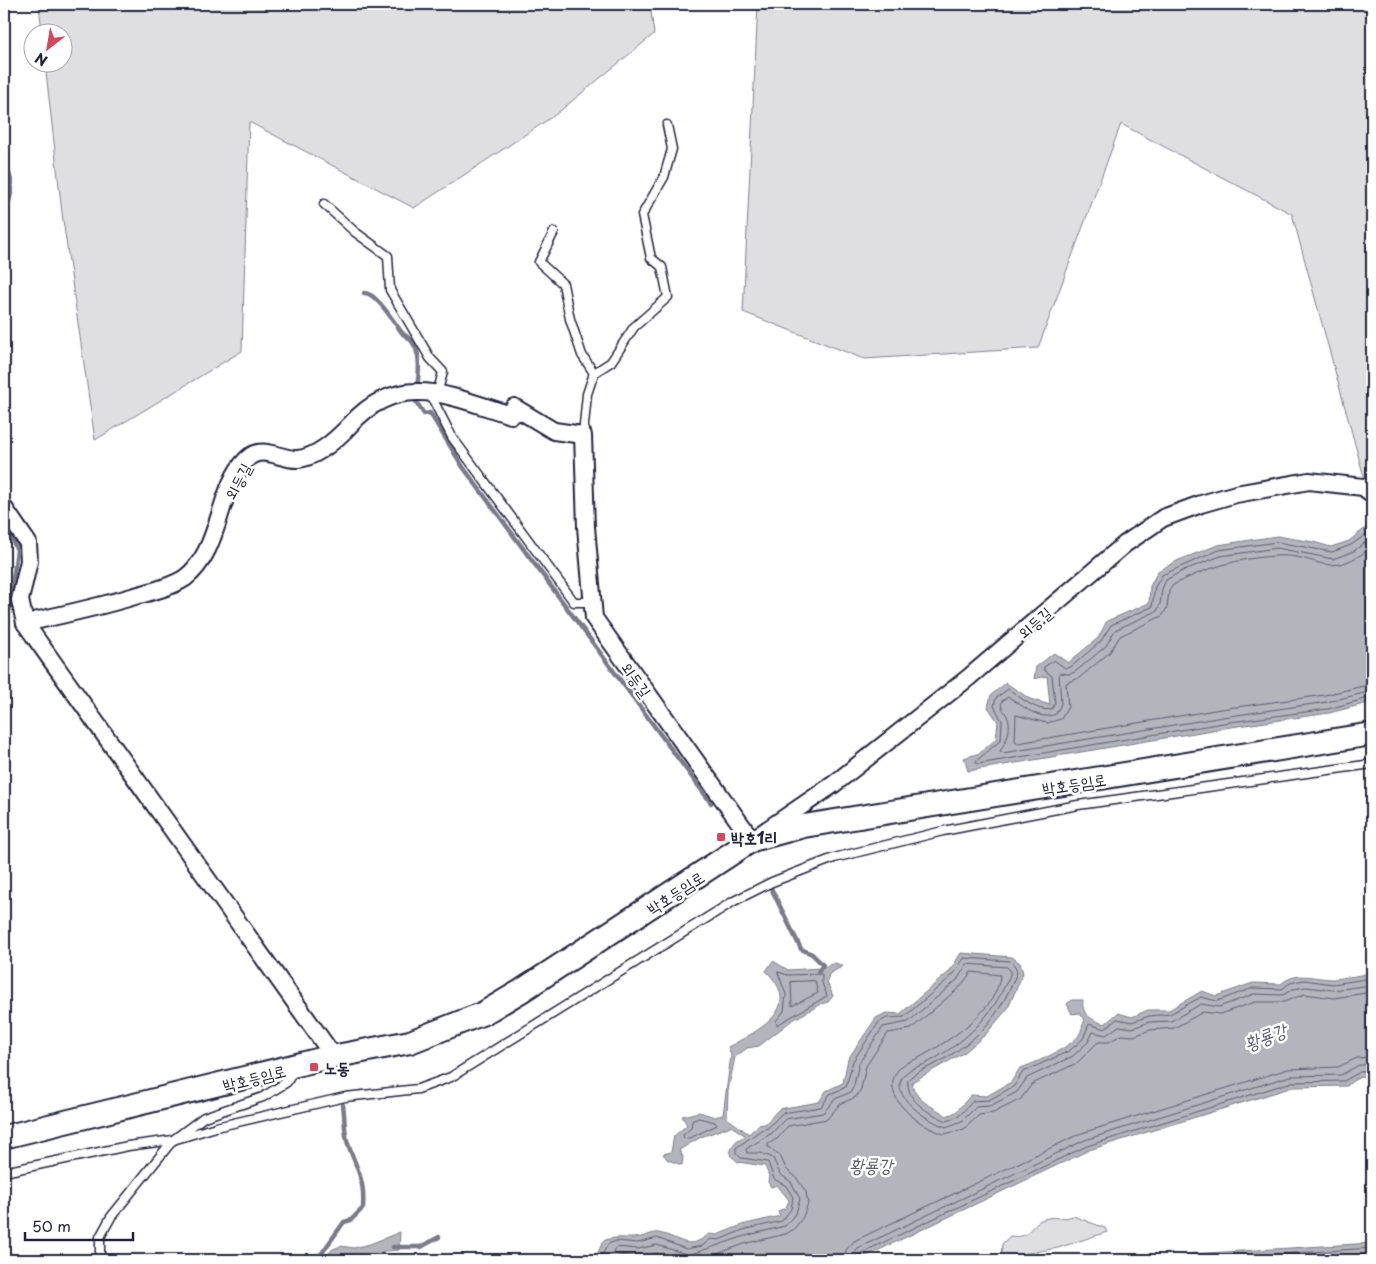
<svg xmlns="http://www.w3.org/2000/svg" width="1376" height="1264" font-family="'Playpen Sans','Poor Story',sans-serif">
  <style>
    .green { fill: #dfdfe2; stroke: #80808e }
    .water { fill: #b4b4bc; stroke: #7a7a88 }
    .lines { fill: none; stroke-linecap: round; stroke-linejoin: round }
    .shore { stroke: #5c5c6f; stroke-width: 1 }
    .stream { stroke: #7a7a88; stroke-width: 4.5 }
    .lane-casing { stroke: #22223b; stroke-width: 11 }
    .street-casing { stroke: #22223b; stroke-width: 20 }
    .secondary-casing { stroke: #22223b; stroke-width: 26 }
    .lane { stroke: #fff; stroke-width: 8 }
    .street { stroke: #fff; stroke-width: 16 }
    .secondary { stroke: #fff; stroke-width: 22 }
    .poi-dot { fill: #d1495b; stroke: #fff; stroke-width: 2 }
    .labels { text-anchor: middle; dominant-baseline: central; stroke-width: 5; stroke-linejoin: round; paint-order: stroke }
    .street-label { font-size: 16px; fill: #22223b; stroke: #fff }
    .poi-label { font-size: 16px; font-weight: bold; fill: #22223b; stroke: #fff; text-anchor: start }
    .water-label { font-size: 18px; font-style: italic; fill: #5c5c6f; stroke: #fff }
  </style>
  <rect width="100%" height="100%" fill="#fff"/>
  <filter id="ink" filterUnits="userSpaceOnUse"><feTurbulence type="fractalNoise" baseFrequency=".02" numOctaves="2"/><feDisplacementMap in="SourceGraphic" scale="10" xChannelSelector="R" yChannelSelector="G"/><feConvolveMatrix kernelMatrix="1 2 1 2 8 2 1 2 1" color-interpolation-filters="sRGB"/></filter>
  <g filter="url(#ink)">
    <g class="green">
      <polygon points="39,4 650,4 654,34 555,115 414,208 249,122 242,351 95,440 62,213 45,63 62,62 62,32 42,32"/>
      <polygon points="758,4 1372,4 1372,484 1364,477 1292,214 1121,124 1038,348 864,359 743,312"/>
      <path d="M1073,1216L1105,1228L1107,1232L1058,1248L1028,1253L1010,1260H1001L1002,1244L1010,1236C1031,1239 1027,1228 1041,1220C1052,1215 1063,1220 1073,1216Z"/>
    </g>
    <g class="water">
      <polygon points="1372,523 1372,702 1329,713 1224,728 968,771 964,758 980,753 996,739 998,722 988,707 991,695 1006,683 1030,699 1050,705 1047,676 1034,679 1036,667 1054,653 1068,663 1098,638 1107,621 1149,603 1150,586 1158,571 1179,560 1218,545 1277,536 1313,542 1331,547 1349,541"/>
      <path d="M961,953L1012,957L1020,963L1023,973L1008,1008L986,1034L965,1052L912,1082C914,1101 933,1106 947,1116L956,1112L971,1095L987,1096L1011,1082L1020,1068C1032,1065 1073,1046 1079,1035C1082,1031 1082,1025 1085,1020L1079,1013L1072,1014L1067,1004L1072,1000H1083C1081,1015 1092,1020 1105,1024L1118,1013L1132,1017L1148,1010H1169L1202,991L1216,996L1253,983L1281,984C1297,970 1314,979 1333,979C1346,978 1360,975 1372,973V1077C1362,1075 1354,1079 1347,1086L1293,1087L1089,1150L858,1260H584L597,1255L603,1241C618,1235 626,1240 641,1237C646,1236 654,1232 659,1233C682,1238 687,1252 709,1234L717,1235L742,1225L780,1216L778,1211L786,1208L789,1200L777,1185L771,1187L768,1182L769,1176L765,1166L738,1162L730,1155C732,1143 736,1140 746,1136L731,1126L701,1137L679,1150L683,1157L682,1165L668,1160L663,1154L671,1152L674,1136L687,1125L682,1116L699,1112L715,1117L723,1115L731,1055L728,1047C759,1030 805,1009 766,971L773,961L788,970L821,968L835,963L843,966L829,974L827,982L833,996L828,1002L821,1004L791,1021L759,1046L747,1048L735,1057L728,1091L727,1118L749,1134L758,1125L765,1124L779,1109L819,1102L826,1091L843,1083L848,1059L876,1018L886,1013L900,1014L949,972Z"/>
      <polygon points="400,1232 399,1250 384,1251 360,1260 306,1260 326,1256 333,1249 341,1246 354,1248 370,1244"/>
      <polygon points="1372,1243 1372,1260 1173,1260 1192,1254"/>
      <path d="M4,1251C33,1264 58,1249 84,1260H4Z"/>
    </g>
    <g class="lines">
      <g class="shore">
        <path d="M1372,530L1351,545L1332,552L1277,542L1219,550L1162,575L1155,587L1152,607L1111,625L1101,641L1071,667L1065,668L1054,660L1044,667V670L1052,676L1055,703L1052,709C1036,713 1020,696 1008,689L996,698L994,706L1002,721L1001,740L975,762L978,764L1223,723L1328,709L1372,697"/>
        <path d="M1372,537L1354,551L1333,559L1277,548L1221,556L1184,570L1166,580L1162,589L1160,604L1157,611L1115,630L1106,646L1075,672L1069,674L1059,673L1061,704L1056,714C1038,722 1022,704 1008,697L1002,701C1000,708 1004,710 1007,716C1013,727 1006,742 1000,751L1003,753L1223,717L1327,702L1372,691"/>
        <path d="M1372,547C1324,583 1321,553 1275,556C1239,558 1205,568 1173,585L1169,591L1167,608L1162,616L1120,636L1110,652L1079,678L1066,683L1068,707L1061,719L1047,723L1016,715L1015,741L1018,743L1221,709L1325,695L1372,684"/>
        <polygon points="778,972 788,975 822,974 822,983 827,996 777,1025 776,1021 784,1011 786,995"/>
        <polygon points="815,981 818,993 792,1006 791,982"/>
        <polygon points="699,1118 715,1122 717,1125 692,1137 684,1139 683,1135 691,1128 692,1121"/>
        <path d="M597,1260L601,1257L608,1244L616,1241L638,1243L657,1238L686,1249L702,1246L711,1239L719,1240L743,1230L782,1221L791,1209L793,1197L786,1186L774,1179L768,1162L741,1158L736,1153V1148L761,1130L768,1128L782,1113L821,1107L830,1094L846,1087L853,1061L879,1022L887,1018L904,1017L953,975L964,958L1010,961L1015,966L1017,972C1000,1016 981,1037 941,1061C931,1067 915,1071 908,1080C906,1102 929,1113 947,1121L959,1116L973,1101L989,1100L1014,1086L1023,1072L1069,1051L1083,1039L1089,1024L1105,1029L1117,1019L1132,1022L1149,1016L1170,1014L1201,997L1217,1001L1253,988L1282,989L1290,983L1304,980L1333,984L1372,978"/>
        <path d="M607,1260L616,1247L638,1249L657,1245L689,1255L745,1236L785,1226L796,1213L800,1199L791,1182L780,1174L773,1158L761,1153H747L746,1149L772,1133L785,1119L823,1113L835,1099L851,1092L854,1085L859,1063L883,1027L908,1022L957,980L967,964L1007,967L1010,970C1011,976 1007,982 1004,987C989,1021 958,1047 925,1064C918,1067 910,1068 905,1074C885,1095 930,1122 946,1127L962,1121L976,1107L990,1106L1017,1092L1027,1078L1073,1056L1088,1042L1093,1032L1106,1035L1119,1026L1133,1028L1149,1022L1171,1021L1201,1004L1219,1007L1254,994L1283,995L1293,989L1305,987L1333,990L1372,985"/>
        <polyline points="615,1260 619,1255 638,1257 657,1253 675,1260"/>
        <path d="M700,1260L747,1243L786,1234L794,1229L803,1217L808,1203L806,1192L796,1177L786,1169L780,1155L768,1147V1144L778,1138L788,1126L827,1119L840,1104L856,1097L861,1089L866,1066L888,1033L911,1029L961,986L971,972L1000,975C999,1009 950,1040 924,1055C915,1061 905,1061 898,1070C877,1097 923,1129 945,1134L964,1129L979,1115L993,1113L1021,1099L1032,1084L1077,1063L1098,1042H1109L1121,1035L1134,1036L1150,1030L1174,1028L1203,1012L1220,1014L1255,1002H1284L1305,994L1334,998L1372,992"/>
        <polyline points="844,1260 846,1250 854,1241 1082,1133 1288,1069 1338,1067 1357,1058 1372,1057"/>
        <polyline points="851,1260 853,1253 858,1248 1085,1140 1290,1076 1341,1075 1359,1065 1372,1065"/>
        <polyline points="858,1260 861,1253 1087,1146 1292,1082 1344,1081 1360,1072 1372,1071"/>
        <polyline points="1189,1260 1372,1248"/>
        <polyline points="1270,1260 1372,1254"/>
      </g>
      <g class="stream">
        <path d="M4,163C14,179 14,195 4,211"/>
        <path d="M364,293C376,292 395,324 403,334C422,344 420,368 417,387"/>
        <polyline points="413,397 424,414 430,413 463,467 711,803"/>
        <polyline points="4,522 17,550 9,609"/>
        <polyline points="28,641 152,815"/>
        <polyline points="772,890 801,949 812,954 823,965 818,972"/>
        <polyline points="393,1247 421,1247 439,1237"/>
        <path d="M317,1260L344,1222L351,1220L363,1208C365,1179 357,1170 348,1144C344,1133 345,1118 343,1105"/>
      </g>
      <g class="lane-casing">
        <g id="lane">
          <polyline points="324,204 355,232 388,256 390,290 430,358 443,372 437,394"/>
          <polyline points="554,232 539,262 563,284 570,319 582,355 594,373"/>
          <polyline points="430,394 452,437 574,602 592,602"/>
          <polyline points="583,435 587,394 594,373 611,362 634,327 668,297 662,267 651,258 642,215 664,177 672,149 667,125"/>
          <polyline points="4,1172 128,1146 173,1140 216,1127 345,1097 418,1089 451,1077 734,901 772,882 834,858 943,831 1078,805 1372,764"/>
          <polyline points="100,1260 100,1237 111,1217 173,1140 204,1117 263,1097 287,1082 294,1070"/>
        </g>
      </g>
      <g class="street-casing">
        <g id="street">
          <polyline points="4,508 28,543 29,561 20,600 25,623 334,1057"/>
          <path d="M25,623C62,615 99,607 135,596C151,592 171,587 185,578C222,550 217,488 247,459C262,444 281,460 298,459C318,457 338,438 351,424C400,370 452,397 511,415L515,413L514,407L554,431L583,435L586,527L594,618L752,840L834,784L968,678L1125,544L1163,518L1201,504L1236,494L1309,481L1363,487L1372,494"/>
        </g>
      </g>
      <g class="secondary-casing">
        <polyline id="secondary" points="4,1137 321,1059 410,1042 484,1013 521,991 752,840 804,826 1372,734"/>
      </g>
      <use href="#lane" class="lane"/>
      <use href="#street" class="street"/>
      <use href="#secondary" class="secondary"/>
    </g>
  </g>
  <g class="poi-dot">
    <rect x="716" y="832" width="10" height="10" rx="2.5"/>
    <rect x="309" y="1062" width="10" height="10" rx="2.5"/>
  </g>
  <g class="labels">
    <g class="street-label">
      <text transform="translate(237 481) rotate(-62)">외등길</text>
      <text transform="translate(1034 622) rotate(-41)">외등길</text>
      <text transform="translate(637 679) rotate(55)">외등길</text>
      <text transform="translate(1074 783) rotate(-9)">박호등임로</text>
      <text transform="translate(675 892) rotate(-33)">박호등임로</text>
      <text transform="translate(254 1077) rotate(-14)">박호등임로</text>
    </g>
    <g class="poi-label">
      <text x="731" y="837">박호1리</text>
      <text x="324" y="1067">노동</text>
    </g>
    <g class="water-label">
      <text transform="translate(1265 1036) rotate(-21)">황룡강</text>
      <text x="871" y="1164">황룡강</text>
    </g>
  </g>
  <rect width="1376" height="1264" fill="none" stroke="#fff" stroke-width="20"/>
  <rect x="10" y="10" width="1356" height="1244" fill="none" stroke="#22223b" stroke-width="2" filter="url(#ink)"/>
  <g transform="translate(48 48) rotate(211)"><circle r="24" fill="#ffffff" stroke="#a7a7b1"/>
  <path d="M0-4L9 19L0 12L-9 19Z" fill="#d1495b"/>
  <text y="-8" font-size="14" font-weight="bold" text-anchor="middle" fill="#22223b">N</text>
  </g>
  <path d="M25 1232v8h108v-8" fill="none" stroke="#22223b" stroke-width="2.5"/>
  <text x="32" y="1232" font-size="15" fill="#22223b" stroke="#ffffff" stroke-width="4" paint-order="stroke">50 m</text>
</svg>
